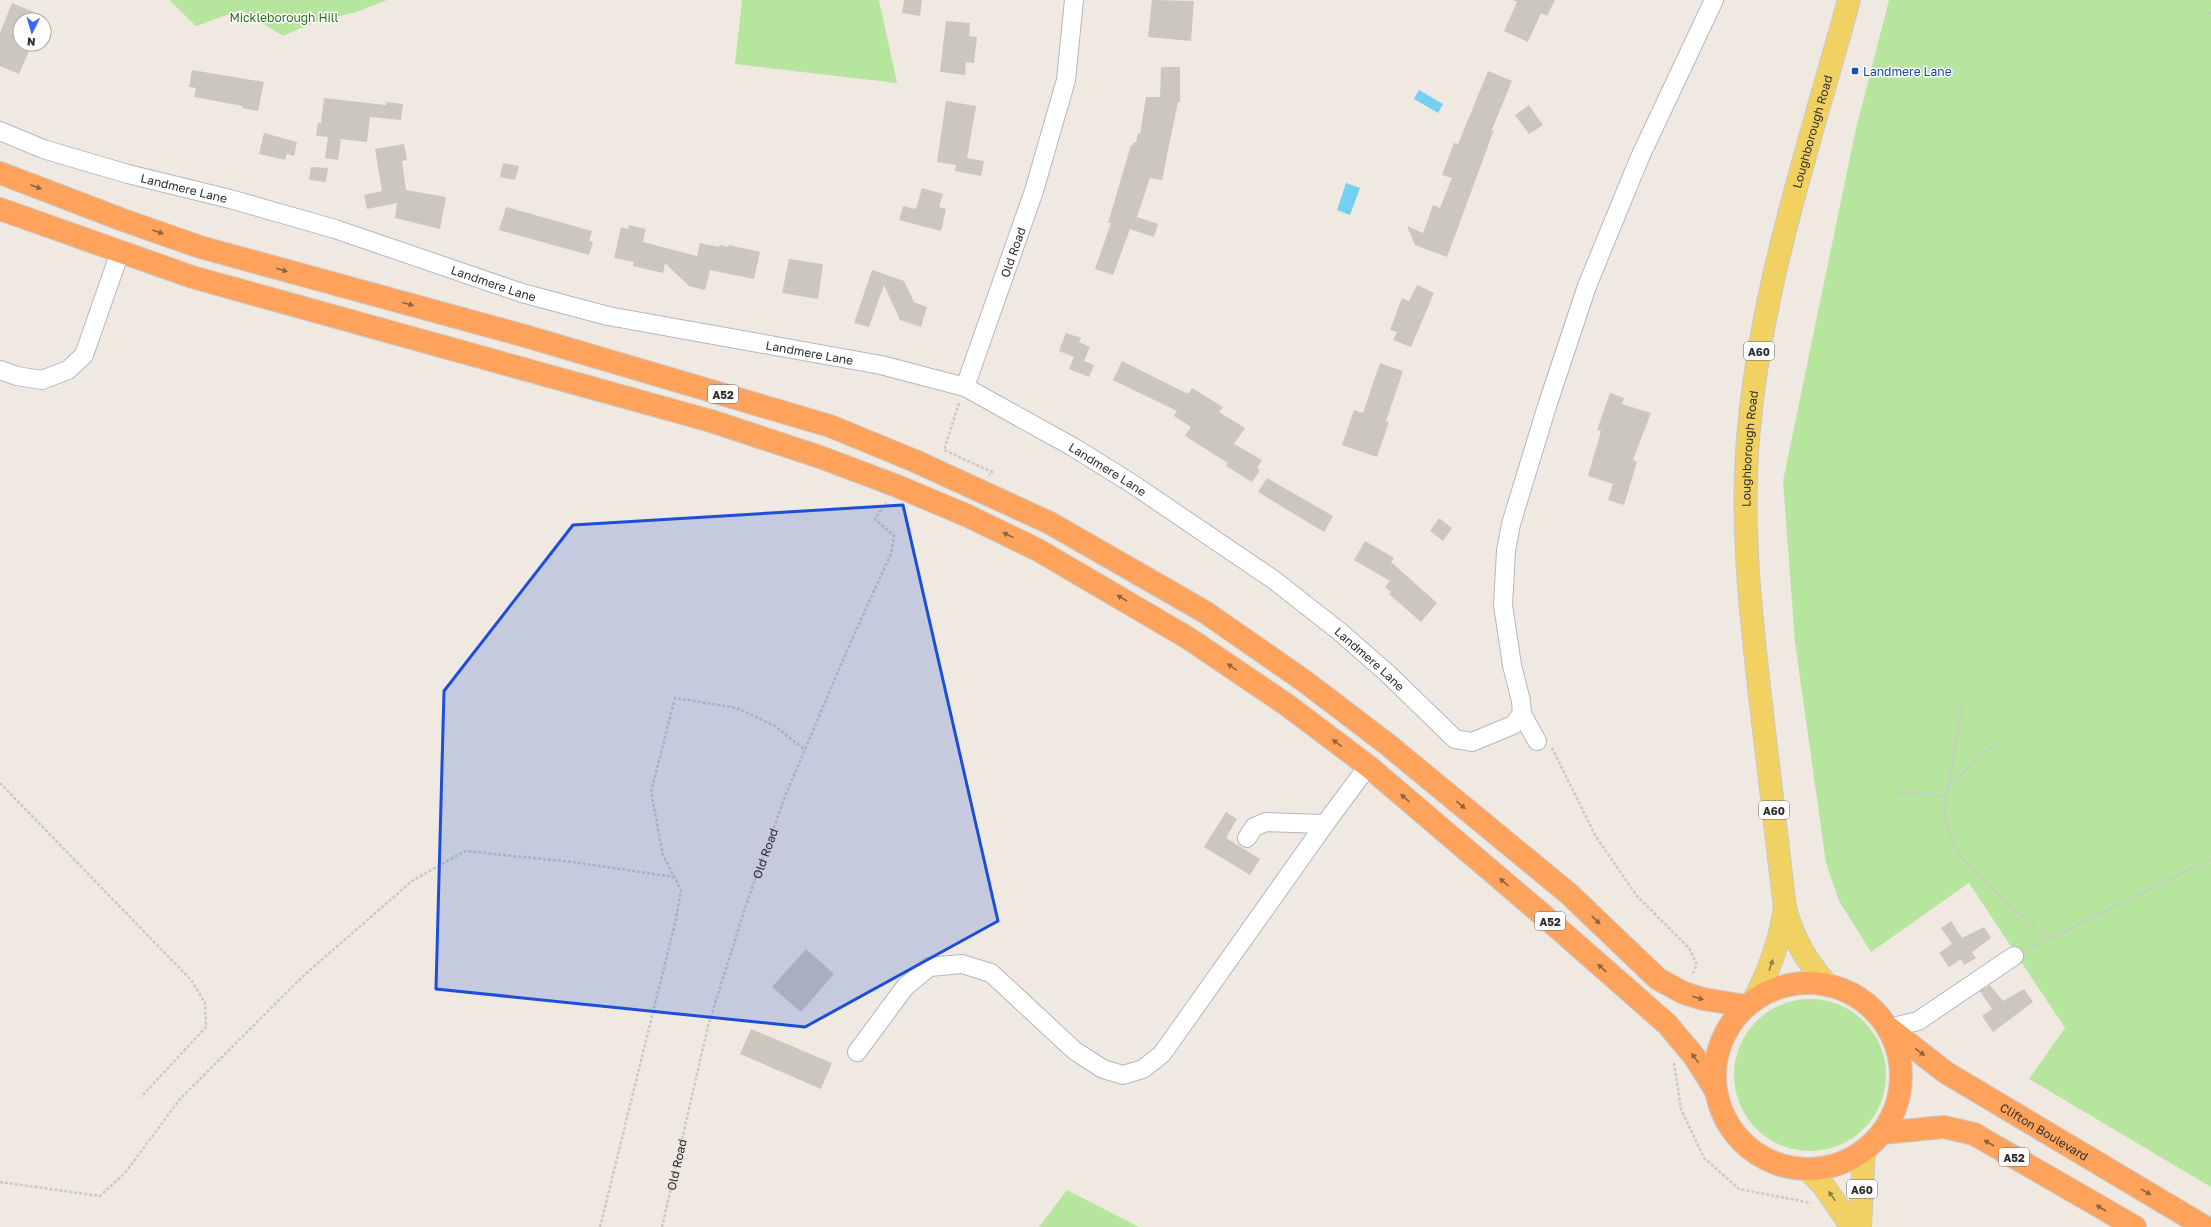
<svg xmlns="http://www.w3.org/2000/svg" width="2211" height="1227" font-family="'Golos Text',sans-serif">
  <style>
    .green { fill: #b6e59e }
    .water { fill: #75cff0 }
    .building { fill: #cbc7bf }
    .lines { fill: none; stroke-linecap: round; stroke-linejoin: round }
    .minor-casing { stroke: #b4b7c1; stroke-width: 20 }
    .major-casing { stroke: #c9c9c9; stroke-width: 24 }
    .highway-casing { stroke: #c9c9c9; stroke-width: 24 }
    .path { stroke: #c9c9c9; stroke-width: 2.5; stroke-dasharray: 3 2; stroke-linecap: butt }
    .minor { stroke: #fff; stroke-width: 18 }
    .major { stroke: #f2d163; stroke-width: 22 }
    .highway { stroke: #ffa35c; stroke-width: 22 }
    .oneway { fill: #8c6343 }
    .oneway2 { fill: #908048 }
    .marked { fill: #1d4ed8; fill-opacity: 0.2; stroke: #1d4ed8; stroke-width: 3; stroke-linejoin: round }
    .transit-dot { fill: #1a4fb4; stroke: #fff; stroke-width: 1.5 }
    .labels { text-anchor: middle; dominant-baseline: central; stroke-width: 3; stroke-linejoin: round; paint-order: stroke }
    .shield { fill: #fff; stroke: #6d6d6d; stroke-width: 1 }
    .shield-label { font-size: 11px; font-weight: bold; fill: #2e2e2e }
    .park-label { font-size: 12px; fill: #2c6e1b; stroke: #fff }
    .transit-label { font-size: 12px; fill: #164399; stroke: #fff; text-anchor: start }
    .street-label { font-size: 12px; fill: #2e2e2e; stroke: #fff }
  </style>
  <rect width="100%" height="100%" fill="#efe9e1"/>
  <g class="green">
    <polygon points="169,0 387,0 356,12 315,22 283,36 241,10 196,26"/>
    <polygon points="742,0 879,0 897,83 735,64"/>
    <polygon points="1889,0 2211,0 2211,1187 2029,1079 2065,1028 1969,883 1871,952 1839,901 1826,863 1795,642 1783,481 1855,133"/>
    <circle cx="1810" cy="1075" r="76"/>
    <polygon points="1067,1190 1139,1227 1039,1227"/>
  </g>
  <g class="water">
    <polygon points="1419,90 1443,104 1438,113 1414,99"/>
    <polygon points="1346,183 1360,188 1350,215 1337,210"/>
  </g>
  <g class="building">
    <polygon points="904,0 922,0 920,16 902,13"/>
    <polygon points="1152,0 1194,1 1191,41 1148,37"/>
    <polygon points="1513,0 1555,0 1547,16 1541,13 1528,42 1504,31 1517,2"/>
    <polygon points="12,3 43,16 42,20 20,20 20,44 32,44 19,74 0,66 0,33"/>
    <polygon points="946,21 970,23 969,36 977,37 974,63 966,62 965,75 940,72"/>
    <polygon points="1161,67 1180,67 1180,102 1178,102 1162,180 1150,178 1137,217 1158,224 1154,237 1130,229 1113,275 1095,269 1111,223 1108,223 1131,145 1133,146 1134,142 1136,142 1138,133 1140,134 1146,97 1160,97"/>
    <polygon points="192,70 264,82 258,111 242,108 243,106 194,97 196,88 189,87"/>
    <polygon points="1488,71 1512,81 1491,132 1494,130 1447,257 1415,245 1407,226 1423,233 1433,205 1440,208 1452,178 1442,175 1454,143 1458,144"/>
    <polygon points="324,98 386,105 386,102 403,104 401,120 370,117 367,142 341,139 338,160 325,158 328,137 316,136 318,123 321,123"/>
    <polygon points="946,101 976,106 967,158 984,161 981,176 955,171 956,165 937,162"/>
    <polygon points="1529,105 1543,125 1529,134 1515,115"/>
    <polygon points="264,133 297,142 294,156 287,154 285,160 259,154"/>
    <polygon points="404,144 407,160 402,161 406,190 446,197 440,229 395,218 397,203 367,209 364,195 382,191 375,149"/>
    <polygon points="503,163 519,166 515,180 500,177"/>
    <polygon points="311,167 328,168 326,182 309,180"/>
    <polygon points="922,188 943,194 939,207 946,209 941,231 899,220 903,206 916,209"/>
    <polygon points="506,207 592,231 589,241 593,242 589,255 499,230"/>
    <polygon points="629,225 646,229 643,242 697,256 700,243 719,247 720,245 728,247 729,245 760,252 754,279 710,270 705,290 689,286 665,263 663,273 633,266 634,262 614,258 621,227 628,229"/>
    <polygon points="789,259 823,264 818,299 782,293"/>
    <polygon points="872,270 904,281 914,302 927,307 921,327 900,320 884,285 869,327 854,323"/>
    <polygon points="1417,285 1434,293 1411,347 1393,340 1397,332 1390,330 1402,298 1409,301"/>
    <polygon points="1066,333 1081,338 1079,342 1090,347 1084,361 1094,365 1089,377 1069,369 1074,357 1059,351"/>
    <polygon points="1122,361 1188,394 1192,388 1223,407 1219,412 1245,428 1234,444 1262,460 1257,468 1260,470 1252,482 1226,466 1228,463 1185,436 1191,427 1174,416 1177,411 1113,380"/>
    <polygon points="1380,363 1403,371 1386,421 1389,422 1377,457 1342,445 1354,410 1363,413"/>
    <polygon points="1610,393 1624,398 1622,404 1651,413 1633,460 1637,462 1624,505 1608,500 1613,484 1588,476 1601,431 1597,430"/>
    <polygon points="1267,478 1333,516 1324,532 1258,492"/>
    <polygon points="1439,518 1452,528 1443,541 1430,531"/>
    <polygon points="1365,541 1394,558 1391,562 1437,603 1421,622 1389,594 1391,592 1385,587 1390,581 1354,560"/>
    <polygon points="1226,812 1237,819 1226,838 1260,859 1250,875 1204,847"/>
    <polygon points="1951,921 1962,938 1984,927 1991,938 1972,952 1976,958 1964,965 1961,959 1949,967 1939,953 1952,944 1941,928"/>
    <polygon points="806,949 834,974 801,1012 772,987"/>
    <polygon points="1990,985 2003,1001 2024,989 2033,1002 1993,1032 1982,1016 1992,1009 1980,991"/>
    <polygon points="751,1029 832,1063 821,1089 740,1054"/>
  </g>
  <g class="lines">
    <g class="minor-casing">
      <g id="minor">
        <path id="s2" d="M0,131L43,149L128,174L230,199L335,229L522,293L608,316L881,365L965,387L1073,447L1131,483L1274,580L1339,631L1387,673L1455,739L1472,742L1513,725L1522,714L1537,741"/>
        <polyline points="0,370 17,376 42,380 68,370 84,355 120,252"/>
        <path id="s3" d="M965,387L1034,191L1066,80L1074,0"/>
        <polyline points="1522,714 1521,701 1512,665 1503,605 1506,551 1511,524 1547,406 1587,286 1640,157 1714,0"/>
        <polyline points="1247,838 1254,827 1266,822 1325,824 1368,766"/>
        <polyline points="1889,1028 1918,1021 2014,956"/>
        <polyline points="857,1052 905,987 929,967 962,964 991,973 1075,1051 1103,1069 1123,1075 1143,1069 1162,1054 1325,824"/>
      </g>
    </g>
    <g class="major-casing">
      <g id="major">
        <path id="s4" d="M1827,985C1805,959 1794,940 1785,908C1777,837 1768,767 1760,696C1750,607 1740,517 1749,428C1762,284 1811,139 1849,0"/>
        <path d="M1754,1000C1769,971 1779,945 1784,913"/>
        <polyline points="1807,1169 1823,1185 1852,1227"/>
        <polyline points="1860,1227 1864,1150"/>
      </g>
    </g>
    <g class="highway-casing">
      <g id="highway">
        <polyline points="0,173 123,220 200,247 525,336 830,426 915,461 1050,523 1205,612 1303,680 1387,744 1568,893 1658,979 1684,993 1703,999 1747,1006"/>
        <polyline points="0,209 192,277 711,421 820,457 897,486 968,516 1038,550 1188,638 1287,705 1368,766 1544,916 1667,1024 1694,1056 1716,1091"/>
        <circle cx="1808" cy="1076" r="93"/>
        <path id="s5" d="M1889,1028L1945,1072L2205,1227"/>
        <polyline points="1882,1133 1944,1127 1974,1134 2135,1227"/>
      </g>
    </g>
    <g class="path">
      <polyline points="2208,13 2211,13"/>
      <polyline points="959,403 944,450 992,472 989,475"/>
      <path d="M1962,705L1945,808C1947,857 1979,874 2009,904C2025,919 2033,928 2052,937"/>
      <polyline points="1552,748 1596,837 1637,896 1689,948 1697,965 1692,975"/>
      <polyline points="0,783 192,981 205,1003 206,1027 141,1097"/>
      <polyline points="1948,786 2000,740"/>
      <polyline points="1897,792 1947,796"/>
      <polyline points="2028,949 2211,859"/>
      <polyline points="1674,1063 1681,1109 1704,1158 1739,1189 1811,1203"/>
      <polyline points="0,1182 100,1196 125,1173 180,1099 302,977 412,881 465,851 573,862 674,877"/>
      <polyline points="600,1227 676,919 681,890 663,855 651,792 675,698 737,708 775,726 805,750"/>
      <path id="s1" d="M662,1227L708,1026L747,902L786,794L852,639L891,554L894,536L875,519L886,503"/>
    </g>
    <use href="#minor" class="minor"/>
    <use href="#major" class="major"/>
    <use href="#highway" class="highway"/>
  </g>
  <defs><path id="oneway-solid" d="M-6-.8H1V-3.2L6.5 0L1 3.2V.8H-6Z"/></defs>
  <g class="oneway">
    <use href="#oneway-solid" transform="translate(36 187) rotate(21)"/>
    <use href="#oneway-solid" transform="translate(158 232) rotate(19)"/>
    <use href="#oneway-solid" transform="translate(282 270) rotate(16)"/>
    <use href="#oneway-solid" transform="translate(408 304) rotate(15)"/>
    <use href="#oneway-solid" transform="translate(1008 535) rotate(-154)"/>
    <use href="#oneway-solid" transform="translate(1122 598) rotate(-149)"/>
    <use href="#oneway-solid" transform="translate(1232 667) rotate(-146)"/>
    <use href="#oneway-solid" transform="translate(1337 743) rotate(-143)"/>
    <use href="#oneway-solid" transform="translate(1405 798) rotate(-140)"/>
    <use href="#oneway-solid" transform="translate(1461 805) rotate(40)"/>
    <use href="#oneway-solid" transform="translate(1504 882) rotate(-140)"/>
    <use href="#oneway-solid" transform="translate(1596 920) rotate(44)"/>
    <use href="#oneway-solid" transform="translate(1602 968) rotate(-139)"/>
    <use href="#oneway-solid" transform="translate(1698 998) rotate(16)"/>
    <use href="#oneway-solid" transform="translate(1920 1052) rotate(37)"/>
    <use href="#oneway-solid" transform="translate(1695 1058) rotate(-125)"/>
    <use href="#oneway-solid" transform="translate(1989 1143) rotate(-150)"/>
    <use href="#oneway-solid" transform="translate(2146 1192) rotate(31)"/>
    <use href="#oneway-solid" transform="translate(2101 1208) rotate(-150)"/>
  </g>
  <g class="oneway2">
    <use href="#oneway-solid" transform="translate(1771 965) rotate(-71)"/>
    <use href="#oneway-solid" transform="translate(1832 1196) rotate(-126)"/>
  </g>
  <path class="marked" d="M903,505L998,921L805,1027L436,989L444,691L573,525Z"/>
  <rect class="transit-dot" x="1851" y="67" width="8" height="8" rx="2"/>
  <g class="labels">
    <g class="shield">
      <rect x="1744" y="342" width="30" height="18" rx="3"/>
      <rect x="708" y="385" width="30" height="18" rx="3"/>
      <rect x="1759" y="801" width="30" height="18" rx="3"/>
      <rect x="1535" y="912" width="30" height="18" rx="3"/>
      <rect x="1999" y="1148" width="30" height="18" rx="3"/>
      <rect x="1847" y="1180" width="30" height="18" rx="3"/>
    </g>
    <g class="shield-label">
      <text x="1759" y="351">A60</text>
      <text x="723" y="394">A52</text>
      <text x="1774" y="810">A60</text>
      <text x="1550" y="921">A52</text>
      <text x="2014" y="1157">A52</text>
      <text x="1862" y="1189">A60</text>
    </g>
    <g class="park-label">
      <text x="284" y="17">Mickleborough Hill</text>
    </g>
    <g class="transit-label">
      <text x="1863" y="71">Landmere Lane</text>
    </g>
    <g class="street-label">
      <text stroke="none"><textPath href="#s4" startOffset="874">Loughborough Road</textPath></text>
      <text stroke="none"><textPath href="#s2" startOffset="193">Landmere Lane</textPath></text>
      <text stroke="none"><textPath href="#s3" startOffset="143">Old Road</textPath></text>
      <text stroke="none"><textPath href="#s2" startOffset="517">Landmere Lane</textPath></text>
      <text stroke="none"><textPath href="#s2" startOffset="841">Landmere Lane</textPath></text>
      <text stroke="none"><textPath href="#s4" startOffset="550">Loughborough Road</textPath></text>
      <text stroke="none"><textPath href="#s2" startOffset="1165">Landmere Lane</textPath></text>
      <text stroke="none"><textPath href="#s2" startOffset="1489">Landmere Lane</textPath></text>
      <text stroke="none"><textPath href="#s1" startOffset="388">Old Road</textPath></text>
      <text stroke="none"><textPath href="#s5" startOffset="187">Clifton Boulevard</textPath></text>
      <text stroke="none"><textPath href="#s1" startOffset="64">Old Road</textPath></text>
    </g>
  </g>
  <g transform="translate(32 32) rotate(185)"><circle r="19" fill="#ffffff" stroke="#ababab"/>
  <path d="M0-3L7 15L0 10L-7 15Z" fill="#4264fb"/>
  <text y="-6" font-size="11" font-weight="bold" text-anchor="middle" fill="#2e2e2e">N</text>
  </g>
</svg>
